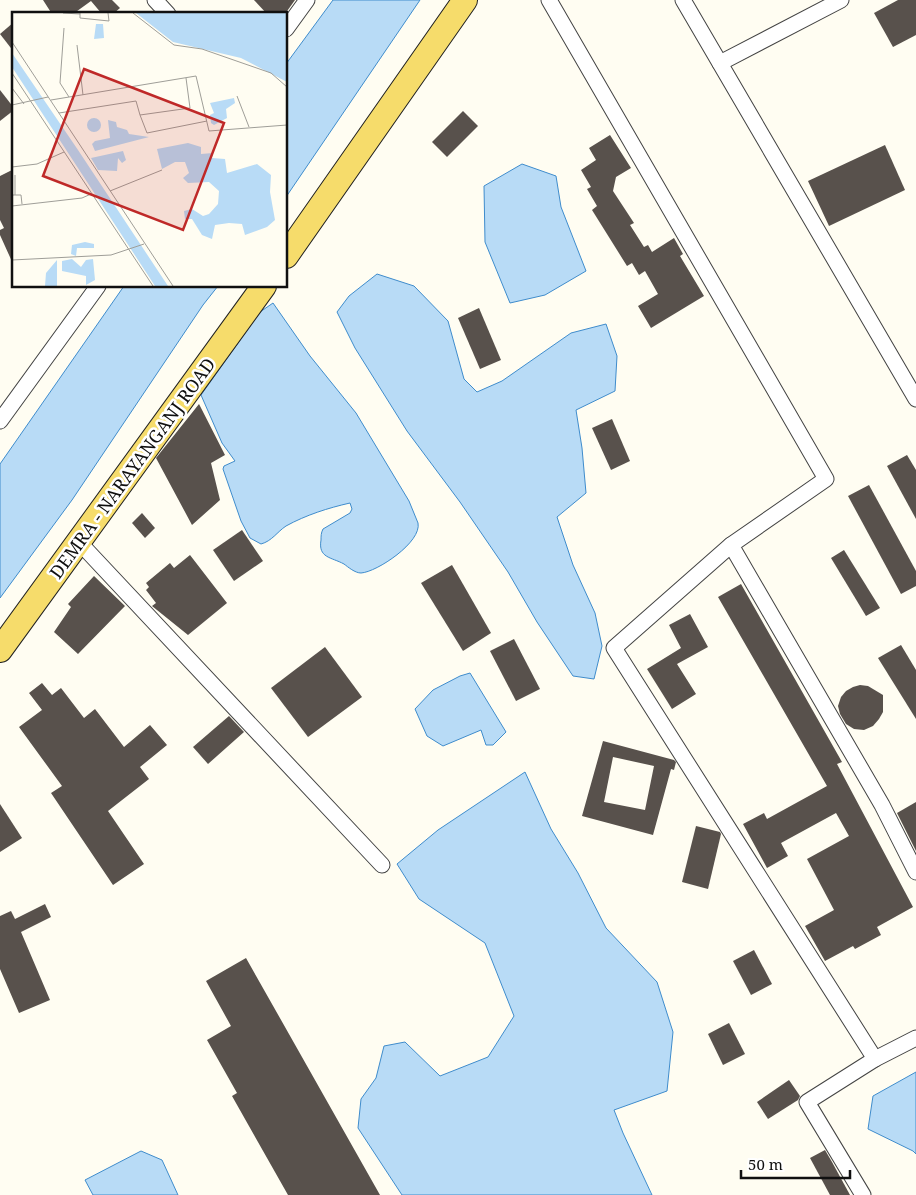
<svg xmlns="http://www.w3.org/2000/svg" width="916" height="1195" font-family="'Noto Serif',serif">
  <style>
    .water { fill: #b8dbf6; stroke: #3f8ccc }
    .building { fill: #58514c; fill-rule: evenodd }
    .lines { fill: none; stroke-linecap: round; stroke-linejoin: round }
    .minor-casing { stroke: #434343; stroke-width: 17 }
    .primary-casing { stroke: #212121; stroke-width: 26 }
    .minor { stroke: #fff; stroke-width: 15 }
    .primary { stroke: #f6dc6b; stroke-width: 24 }
    .labels { text-anchor: middle; dominant-baseline: central; stroke-width: 5; stroke-linejoin: round; paint-order: stroke }
    .street-label { font-size: 18px; fill: #101010; stroke: #fff }
    .inset-road { fill: none; stroke: #9f9e98; stroke-width: 1 }
    .view { fill: #bf2928; fill-opacity: 0.15; stroke: #bf2928; stroke-width: 2.5 }
    .inset-edge { fill: none; stroke: #101010; stroke-width: 2.5 }
  </style>
  <rect width="100%" height="100%" fill="#fffdf2"/>
  <g class="water">
    <polygon points="333,0 420,0 286,197 286,64"/>
    <polygon points="522,164 556,176 561,207 586,271 545,295 510,303 485,242 484,186"/>
    <polygon points="377,274 414,286 448,321 464,379 477,392 502,381 571,333 606,324 617,356 615,391 576,410 582,448 586,493 557,517 573,565 595,613 602,646 594,679 573,676 537,622 508,572 460,502 407,431 355,348 337,312 349,296"/>
    <polygon points="124,286 218,286 203,305 72,500 0,598 0,464"/>
    <path d="M273,303L310,356L356,413L409,501L418,523C422,542 377,572 361,573C355,573 348,567 344,564C331,557 318,558 321,540C321,536 321,533 323,529L350,513L352,509L350,503C328,508 306,515 286,526C277,532 272,541 261,544L250,538L241,521L223,469L224,466L235,461L222,443L201,395L260,312Z"/>
    <polygon points="470,673 506,732 493,745 486,745 481,730 443,746 427,736 415,709 433,690 460,676"/>
    <polygon points="525,772 551,829 578,873 606,928 657,982 673,1032 667,1091 614,1110 623,1133 652,1195 402,1195 358,1128 361,1099 376,1078 384,1046 405,1042 440,1076 488,1057 514,1016 485,943 419,899 397,864 438,830"/>
    <polygon points="916,1072 916,1154 913,1151 868,1129 873,1096"/>
    <polygon points="141,1151 162,1160 178,1195 93,1195 85,1180"/>
  </g>
  <g class="building">
    <polygon points="43,0 112,0 120,8 113,14 102,14 91,1 73,14 52,14"/>
    <polygon points="254,0 295,0 285,14 267,14"/>
    <polygon points="898,0 916,0 916,35 893,47 874,13"/>
    <polygon points="14,22 14,52 0,34"/>
    <polygon points="0,90 14,108 14,110 0,121"/>
    <polygon points="463,111 478,126 447,157 432,142"/>
    <polygon points="610,135 631,168 616,177 613,191 634,223 630,225 644,247 648,245 652,252 674,238 683,254 680,256 704,296 651,328 638,306 658,294 645,271 639,275 632,263 627,266 592,210 597,206 587,189 591,187 581,170 596,160 589,148"/>
    <polygon points="885,145 905,190 829,226 808,181"/>
    <polygon points="14,169 14,266 0,235 0,230 4,228 0,220 0,176"/>
    <polygon points="479,308 501,360 480,369 458,318"/>
    <polygon points="199,404 225,455 211,463 220,500 192,525 156,458"/>
    <polygon points="612,419 630,461 611,470 592,428"/>
    <polygon points="907,455 916,470 916,519 887,466"/>
    <polygon points="869,485 916,571 916,586 901,594 848,496"/>
    <polygon points="142,513 155,528 145,538 132,523"/>
    <polygon points="242,530 263,561 234,581 213,550"/>
    <polygon points="844,550 880,608 866,616 831,558"/>
    <polygon points="190,555 227,603 188,635 152,606 156,603 146,590 149,587 146,583 170,563 174,568"/>
    <polygon points="452,565 491,633 463,651 421,583"/>
    <polygon points="94,576 125,606 78,654 54,632 71,607 68,604"/>
    <polygon points="741,584 842,762 837,764 913,907 877,927 881,935 855,949 853,946 825,961 805,926 834,910 807,859 849,836 836,813 781,843 788,856 767,868 743,824 764,813 767,819 827,786 718,597"/>
    <polygon points="690,614 708,647 677,664 696,694 672,709 647,669 681,648 669,625"/>
    <polygon points="514,639 540,689 516,701 490,651"/>
    <polygon points="901,645 916,670 916,719 878,658"/>
    <polygon points="325,647 362,697 308,737 271,688"/>
    <polygon points="42,683 52,695 61,688 84,718 95,709 124,747 150,725 167,745 140,767 149,779 108,811 144,864 113,885 51,793 62,786 19,727 42,710 29,693"/>
    <polygon points="860,685 868,686 883,695 883,712 879,719 873,726 864,730 854,729 846,724 840,714 838,706 841,697 846,691 853,687"/>
    <polygon points="229,716 244,732 208,764 193,747"/>
    <path d="M603,741L674,760L676,762L674,770L671,769L653,835L582,816ZM613,757L654,766L645,810L604,802Z"/>
    <polygon points="916,802 916,851 897,813"/>
    <polygon points="0,804 22,838 0,852"/>
    <polygon points="696,826 720,832 721,834 708,889 682,882"/>
    <polygon points="45,904 51,917 21,932 50,1000 19,1013 0,969 0,916 11,911 15,919"/>
    <polygon points="754,950 772,984 751,995 733,961"/>
    <polygon points="246,958 380,1195 288,1195 232,1096 237,1093 207,1040 231,1026 206,981"/>
    <polygon points="729,1023 745,1054 723,1065 708,1034"/>
    <polygon points="789,1080 800,1096 798,1100 768,1119 757,1102"/>
    <polygon points="825,1150 832,1162 850,1195 830,1195 810,1158"/>
  </g>
  <g class="lines">
    <g class="minor-casing">
      <g id="minor">
        <polyline points="155,0 168,14"/>
        <polyline points="549,0 826,479 731,545 882,805 916,872"/>
        <polyline points="683,0 916,399"/>
        <polyline points="286,29 307,0"/>
        <polyline points="720,63 841,0"/>
        <polyline points="0,421 98,286"/>
        <polyline points="78,541 382,865"/>
        <polyline points="731,545 614,648 875,1059"/>
        <polyline points="863,1195 807,1102 875,1059 916,1038"/>
      </g>
    </g>
    <g class="primary-casing">
      <g id="primary">
        <polyline points="286,256 465,0"/>
        <polyline points="0,650 264,286"/>
      </g>
    </g>
    <use href="#minor" class="minor"/>
    <use href="#primary" class="primary"/>
  </g>
  <g class="labels">
    <g class="street-label">
      <text transform="translate(132 468) rotate(-54)">DEMRA - NARAYANGANJ ROAD</text>
    </g>
  </g>
  <g transform="translate(12 12)">
    <rect width="275" height="275" fill="#fffdf2"/>
    <path d="M124,1H275V70L229,46L161,30ZM84,12H91L92,26L82,27ZM0,41L66,138L156,274H143L0,55ZM222,86L223,91L214,97L215,106L202,113L199,111L198,103L202,101L198,91ZM75 113a7 7 0 1 1 14 0a7 7 0 1 1-14 0ZM96,108L104,110L105,115L115,118L117,122L137,125L83,139L80,132L83,129L98,126ZM176,131L189,135V142L201,141L200,146L213,147L215,161L245,152L259,163L258,180L263,208L255,215L233,223L230,212L217,211L203,213L200,227L190,223L180,207H173L172,199L180,197L191,204L197,202L206,192L207,179L197,170L176,171L171,166L177,161L173,150H163L150,157L145,137ZM111,139L114,148L110,151L106,146L105,159L86,158L79,146ZM73,230L82,232V236H65L64,244L59,242L60,233ZM60,247L69,255L74,248L81,247L83,268L74,273V264L50,259V249ZM45,248V274H33L34,261Z" fill="#b8dbf6"/>
    <path class="inset-road" d="M51,1L68,2M68,1V6L97,9L96,1M121,1L162,33L190,37L259,61L275,75M52,16L48,71L57,85M0,30L161,274M65,33L71,83M0,61L141,274M0,76L12,92M225,84L237,115M39,88L184,64L197,119L275,113M0,93L36,85M47,101L124,89L128,103L178,96L174,66M128,103L135,121L195,109M0,155L25,152L52,140M3,163V183M98,179L150,158M0,183H9L10,192M0,194L70,186L79,182M0,248L99,243L132,232"/>
    <path class="view" d="M72,57L212,111L171,218L31,164Z"/>
    <rect width="275" height="275" class="inset-edge"/>
  </g>
  <path d="M741 1170v8h109v-8" fill="none" stroke="#101010" stroke-width="2.5"/>
  <text x="748" y="1170" font-size="15" fill="#101010" stroke="#ffffff" stroke-width="4" paint-order="stroke">50 m</text>
</svg>
